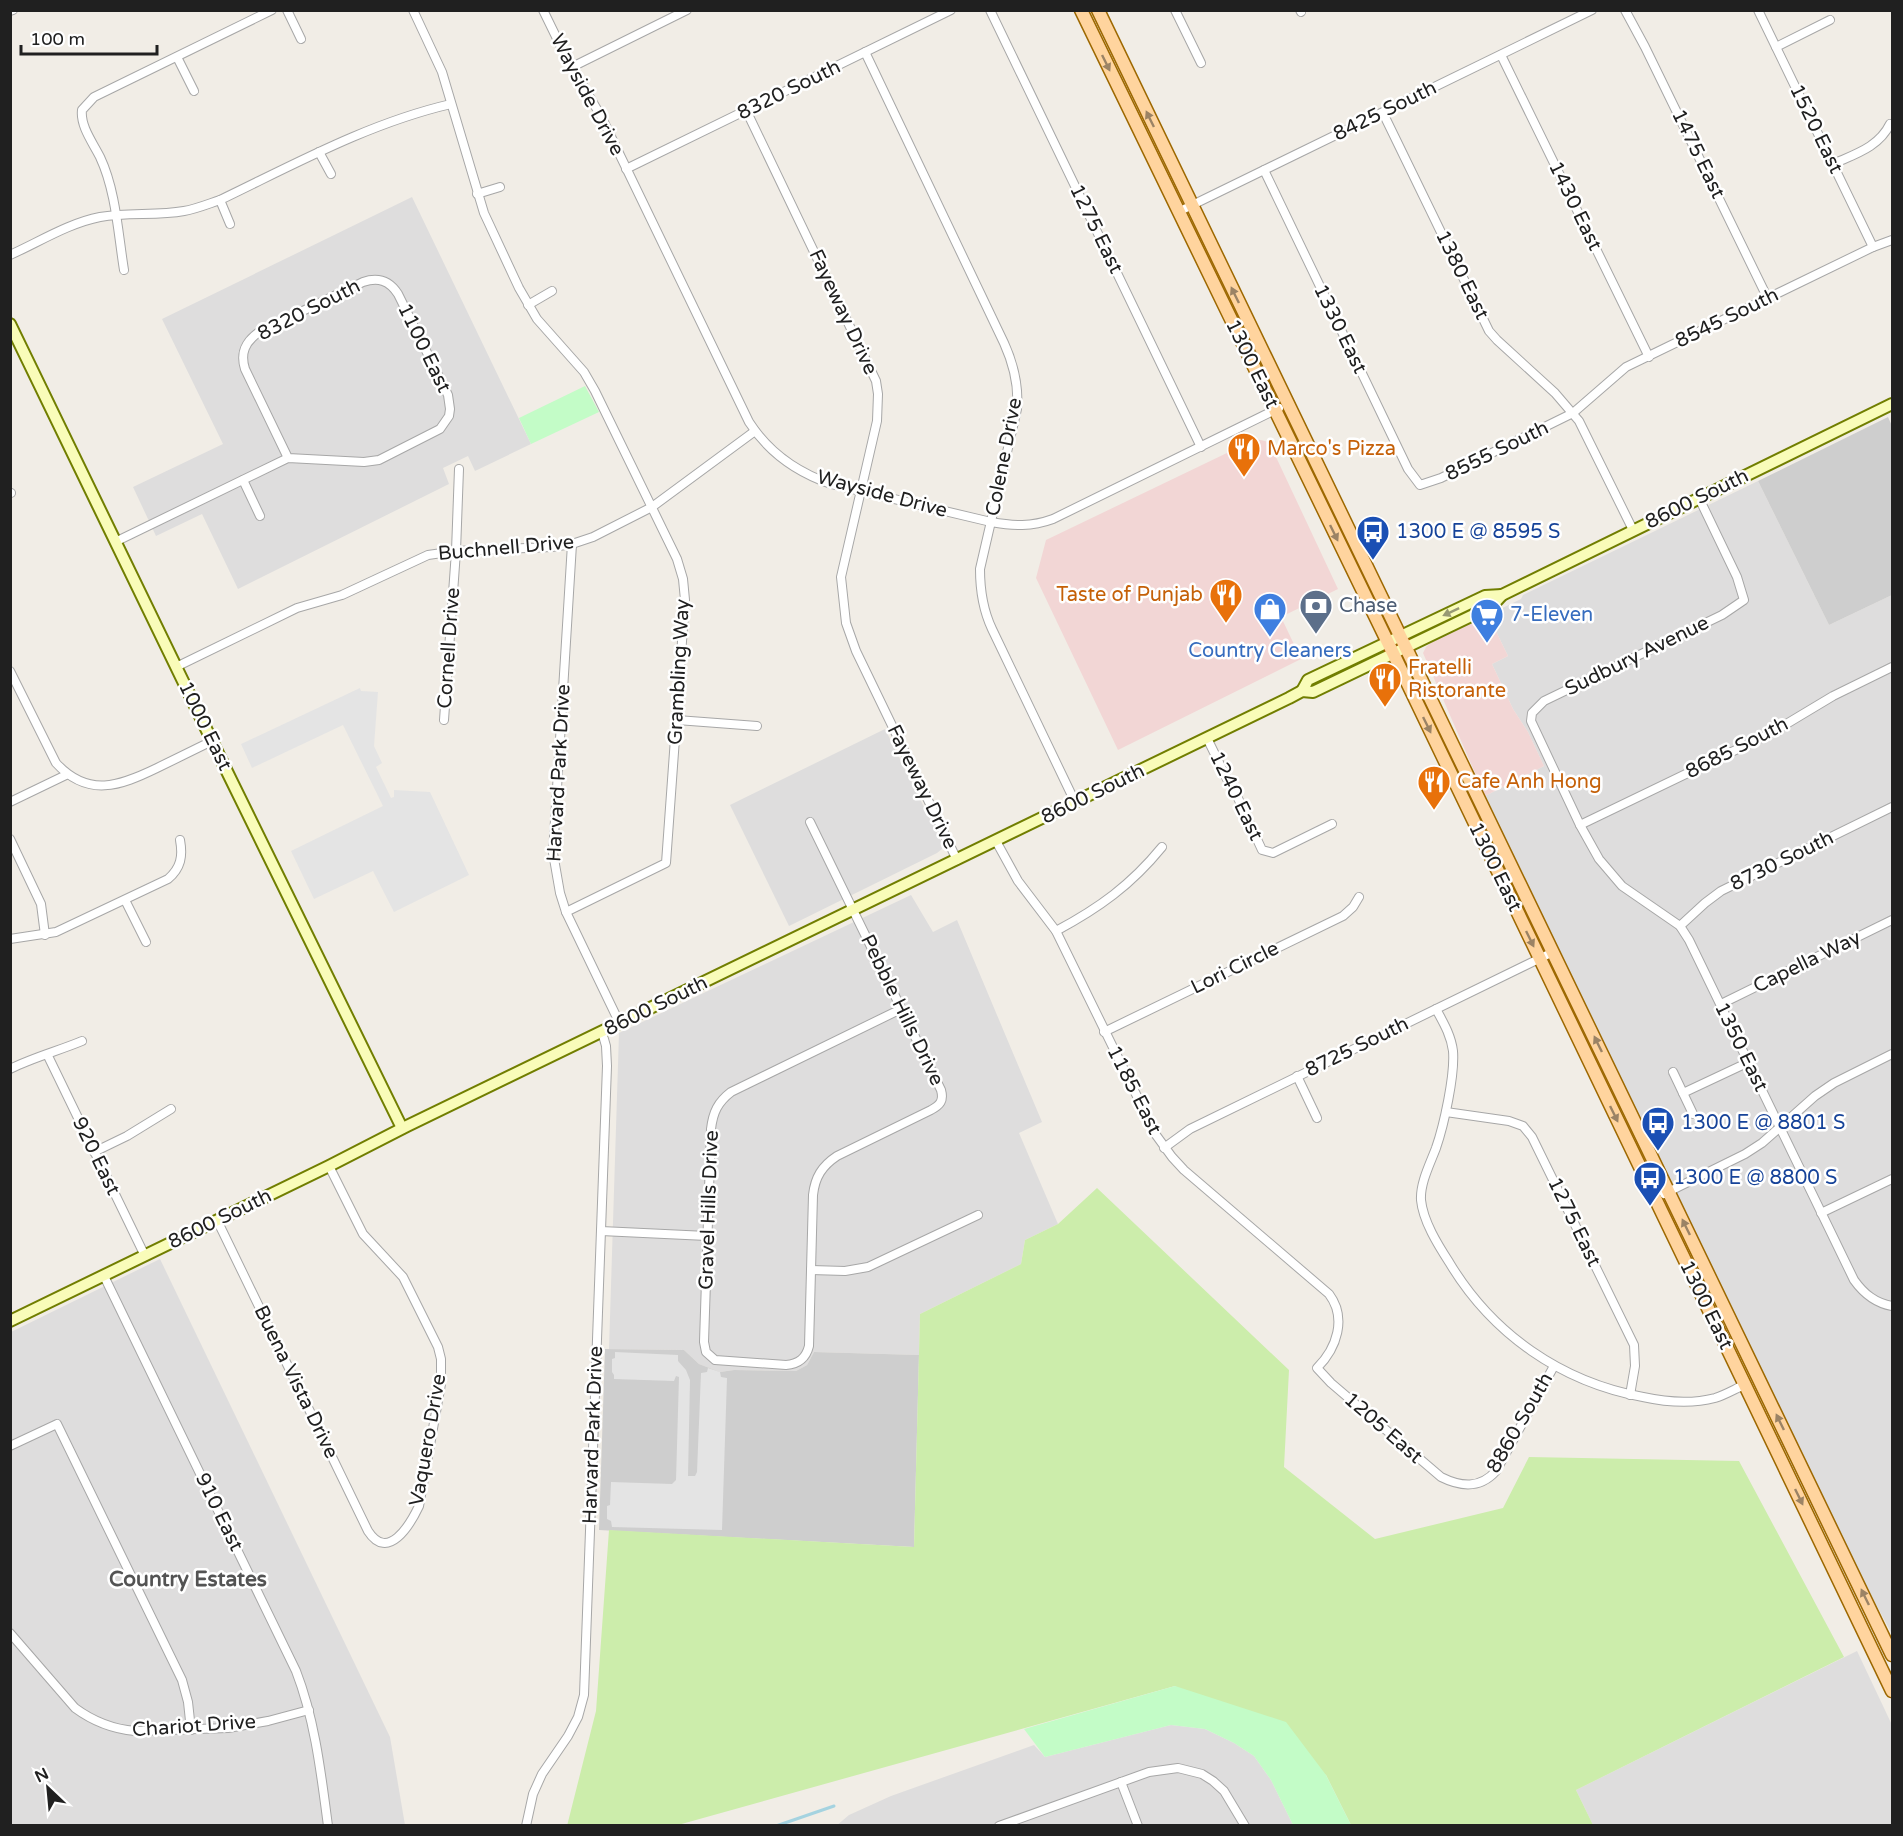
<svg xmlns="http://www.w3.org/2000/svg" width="1903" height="1836" font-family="'Varela Round',sans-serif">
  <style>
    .residential { fill: #dedddd }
    .commercial { fill: #f2d6d5 }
    .religious { fill: #cecece }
    .grass { fill: #ccedab }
    .park { fill: #c3fcc7 }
    .parking { fill: #e4e4e4 }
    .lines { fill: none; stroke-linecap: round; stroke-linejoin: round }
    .stream { stroke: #a5d3e0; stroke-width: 3 }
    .street-casing { stroke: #a7a7a7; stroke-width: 10 }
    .secondary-casing { stroke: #717e00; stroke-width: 14 }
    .primary-casing { stroke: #9d6800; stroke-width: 15 }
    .street { stroke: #fff; stroke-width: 8 }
    .secondary { stroke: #f9fcb9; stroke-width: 10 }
    .primary { stroke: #ffd49e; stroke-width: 12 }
    .oneway { fill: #9b8365 }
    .oneway2 { fill: #979974 }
    .labels { text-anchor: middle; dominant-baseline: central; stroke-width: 5; stroke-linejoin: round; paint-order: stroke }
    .street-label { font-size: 20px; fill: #202020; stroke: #fff }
    .food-label { font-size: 20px; fill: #c56008; stroke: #fff; text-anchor: start }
    .transit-label { font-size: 20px; fill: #164399; stroke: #fff; text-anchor: start }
    .service-label { font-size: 20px; fill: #4e5e75; stroke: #fff; text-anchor: start }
    .shop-label { font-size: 20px; fill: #366cbe; stroke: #fff; text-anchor: start }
    .neighbourhood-label { font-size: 21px; font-weight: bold; fill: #535353; stroke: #fff }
  </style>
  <rect width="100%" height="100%" fill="#f1ede6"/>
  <g class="residential">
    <polygon points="412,197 531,444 475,471 468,456 443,468 449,484 238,589 202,514 156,536 133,487 223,444 162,319"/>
    <polygon points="1758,481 1829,625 1892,595 1892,1634 1873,1599 1840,1532 1485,796 1544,766 1528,732 1513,709 1492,664 1508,656 1488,615 1521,599 1523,595"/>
    <polygon points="885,729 942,843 942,849 937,853 789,926 730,805"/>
    <polygon points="911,895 933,932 957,920 1042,1122 1019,1133 1058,1224 1025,1240 1021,1264 920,1314 919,1355 814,1352 807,1365 796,1371 734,1370 720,1372 699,1364 684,1350 609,1349 619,1033"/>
    <polygon points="160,1259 390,1737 405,1825 11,1826 11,1332"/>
    <polygon points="1857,1651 1892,1725 1892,1825 1593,1825 1576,1790"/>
    <polygon points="1171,1725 1205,1729 1234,1743 1254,1756 1271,1780 1293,1825 836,1826 849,1815 891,1796 1034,1745 1045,1757"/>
  </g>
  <g class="commercial">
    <polygon points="1256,439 1269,442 1338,589 1281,617 1301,659 1118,750 1036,578 1046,540"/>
    <polygon points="1488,615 1508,656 1492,664 1513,709 1528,732 1544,766 1485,796 1423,653 1426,647 1432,642"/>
  </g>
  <g class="religious">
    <polygon points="1888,417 1892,426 1892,595 1829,625 1758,481"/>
    <polygon points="605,1349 684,1350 699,1364 720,1372 734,1370 796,1371 807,1365 814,1352 919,1355 914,1547 599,1530"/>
  </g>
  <polygon class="grass" points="1097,1188 1289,1370 1284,1467 1375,1539 1503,1508 1529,1457 1739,1461 1844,1657 1576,1790 1593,1825 1351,1825 1326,1775 1175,1686 678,1825 567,1826 596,1711 609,1530 914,1547 920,1314 1021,1264 1025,1240 1058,1224"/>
  <g class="park">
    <polygon points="585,386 599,412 531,444 519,418"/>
    <polygon points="1175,1686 1286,1722 1326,1775 1351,1825 1293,1825 1271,1780 1254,1756 1234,1743 1205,1729 1171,1725 1045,1757 1024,1729"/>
  </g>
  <g class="parking">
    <polygon points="360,688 361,691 378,692 374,746 382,763 376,767 391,798 394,797 394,790 430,792 469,875 394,912 373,871 314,899 291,851 383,806 343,725 252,768 241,744"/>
    <polygon points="615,1352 678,1355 678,1361 686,1370 690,1380 688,1476 695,1476 697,1472 701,1373 707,1372 708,1368 720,1372 721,1377 727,1378 722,1530 612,1527 611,1521 607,1519 607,1506 610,1505 611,1482 672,1484 676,1480 679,1377 676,1376 674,1381 614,1379 614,1375 612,1372 612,1359 615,1358"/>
  </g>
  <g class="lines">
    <polyline class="stream" points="776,1826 834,1806"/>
    <g class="street-casing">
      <g id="street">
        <polyline points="287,10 301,39"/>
        <polyline points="413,10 442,72 484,213 519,288 537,319 584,372 595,391 677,559 683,579 685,600 666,863 566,912"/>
        <path d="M543,10L564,53L602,118L749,422C769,453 796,472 831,484L991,522C1014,526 1031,527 1053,519L1279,408"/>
        <polyline points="990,10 1201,447"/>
        <polyline points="1175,10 1201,63"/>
        <polyline points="1300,10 1301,12"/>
        <polyline points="1625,10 1645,47 1768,299"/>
        <polyline points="1758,10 1873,247"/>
        <polyline points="10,11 13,10"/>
        <polyline points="1776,47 1830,20"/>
        <path d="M865,52L1004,343C1014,365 1019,385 1017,409L980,569C980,590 983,610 992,629L1075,802"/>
        <polyline points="1501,55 1649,357"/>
        <polyline points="177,57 194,91"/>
        <polyline points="572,67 687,10"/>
        <polyline points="746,110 876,381 878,394 877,421 841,577 846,623 856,651 957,860"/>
        <polyline points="1383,113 1489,331 1497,340 1555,393 1579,421 1633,530"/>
        <polyline points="319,152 331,174"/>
        <path d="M1833,164C1855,154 1879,147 1890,124"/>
        <polyline points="626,169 951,10"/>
        <polyline points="1264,170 1408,469 1420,485 1441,478 1573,413 1626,367 1873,247 1892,240"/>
        <polyline points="477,194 500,187"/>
        <polyline points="220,200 230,224"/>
        <polyline points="1178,212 1592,10"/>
        <path d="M10,255C39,242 69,223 100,217C128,212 157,216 184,211C196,209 208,204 220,200C295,164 369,123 451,104"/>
        <path d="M124,270C118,233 116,191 100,157C93,143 80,126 82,110L94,97L272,10"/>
        <polyline points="528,305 552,291"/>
        <polyline points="243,480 260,516"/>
        <polyline points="10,493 11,493"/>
        <path d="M1699,498L1737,577L1744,600L1722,615L1544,701L1532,713L1531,721L1580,825L1599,859L1622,886L1680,926L1689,940L1854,1280C1864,1294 1875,1303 1892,1306"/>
        <path d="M115,542L288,458L364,462L379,460L440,429L449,416L450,409L448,395L398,294C389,280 378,277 363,282L259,332C245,342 240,353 245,369L288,458"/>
        <polyline points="572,544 553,853 560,893 566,912 620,1024"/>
        <polyline points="176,667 297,608 342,595 428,555 456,551 552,547 572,544 593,537 652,507 755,431"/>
        <path d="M10,671L56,763C88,798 120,786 157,768C175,759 194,750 212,741"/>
        <polyline points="444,720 456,551 459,469"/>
        <polyline points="677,720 757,726"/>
        <polyline points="1207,738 1227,779 1231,783 1262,850 1273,853 1332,824"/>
        <polyline points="10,802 66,775"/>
        <path d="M810,822L941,1090C944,1101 940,1105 931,1110L837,1156C822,1166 815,1177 813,1195L809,1346C806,1358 799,1364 786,1365L715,1360L706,1352L704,1342L711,1129C713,1112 718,1102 731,1092L901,1009"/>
        <polyline points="1580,825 1773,732 1833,696 1892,667"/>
        <polyline points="10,839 41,904 45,935"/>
        <path d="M996,841L1018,881L1056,931L1156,1135L1172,1157L1184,1170L1329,1294C1347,1318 1337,1348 1317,1368L1331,1383L1441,1477C1461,1487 1480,1489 1496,1471L1554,1366"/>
        <polyline points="125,900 146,942"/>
        <polyline points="1680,926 1705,903 1721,891 1892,807"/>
        <path d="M1056,931C1099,908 1131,885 1162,847"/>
        <path d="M10,939L56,932L168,879C181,868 183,856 180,840"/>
        <polyline points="1721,1004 1892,920"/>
        <path d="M1436,1009C1443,1022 1451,1035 1453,1051C1455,1075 1444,1125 1436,1148C1430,1164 1420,1183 1421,1200C1423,1221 1438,1245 1449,1262C1492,1334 1561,1382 1643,1397C1666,1402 1692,1404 1715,1398C1725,1395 1735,1389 1744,1385"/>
        <polyline points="1104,1032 1343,916 1353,907 1359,897"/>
        <polyline points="48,1056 145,1256"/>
        <path d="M10,1069C34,1057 58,1051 82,1041"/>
        <polyline points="1673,1072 1693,1114"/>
        <polyline points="1297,1076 1317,1118"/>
        <polyline points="1683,1093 1749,1062"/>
        <polyline points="1446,1112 1509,1121 1523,1126 1532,1137 1634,1345 1635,1366 1630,1395"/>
        <polyline points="1164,1148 1190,1129 1553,952"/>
        <polyline points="94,1152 127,1136 171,1109"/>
        <polyline points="1664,1194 1745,1154 1762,1143 1815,1096 1834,1083 1892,1054"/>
        <polyline points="1821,1213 1892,1179"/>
        <path d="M217,1220L368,1531C388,1562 410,1525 419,1506L441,1384V1359L438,1347L403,1277L363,1234L329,1166"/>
        <polyline points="601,1231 707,1236"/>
        <polyline points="811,1270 845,1271 868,1267 978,1215"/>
        <path d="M104,1276L296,1671C315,1720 321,1773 328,1826"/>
        <polyline points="10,1446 57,1424 182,1680 188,1702 191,1730"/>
        <path d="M10,1633L75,1708C94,1722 112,1729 135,1731L228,1728L268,1721L309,1710"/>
        <polyline points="1121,1782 1138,1826"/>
        <polyline points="526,1826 533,1794 542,1774 568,1736 578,1717 584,1695 607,1066 606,1046 602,1032"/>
        <polyline points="999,1826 1149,1772 1178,1768 1202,1774 1213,1781 1224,1791 1245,1826"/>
      </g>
    </g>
    <g class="secondary-casing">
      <g id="secondary">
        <polyline points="10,324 212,741 402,1128"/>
        <polyline points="1302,691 1308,680 1485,596 1502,595"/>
        <polyline points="10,1321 329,1166 407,1126 1289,698 1302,691 1313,692 1492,606 1502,595 1892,404"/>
      </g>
    </g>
    <g class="primary-casing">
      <g id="primary">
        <polyline points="1081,10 1393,653 1892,1691"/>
        <polyline points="1098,10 1892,1655"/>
      </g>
    </g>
    <use href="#street" class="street"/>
    <use href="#secondary" class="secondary"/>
    <use href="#primary" class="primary"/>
  </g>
  <defs><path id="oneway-solid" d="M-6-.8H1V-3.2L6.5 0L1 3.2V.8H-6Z" transform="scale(1.5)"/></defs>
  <g class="oneway">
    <use href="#oneway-solid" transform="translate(1106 63) rotate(64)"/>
    <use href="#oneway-solid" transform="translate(1150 119) rotate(-116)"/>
    <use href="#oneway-solid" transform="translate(1235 295) rotate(-116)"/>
    <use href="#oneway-solid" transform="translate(1334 533) rotate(64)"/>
    <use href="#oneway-solid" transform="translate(1427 725) rotate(64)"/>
    <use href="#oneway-solid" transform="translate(1530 939) rotate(64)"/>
    <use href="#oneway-solid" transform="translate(1598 1044) rotate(-116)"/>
    <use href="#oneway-solid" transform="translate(1614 1114) rotate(64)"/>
    <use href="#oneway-solid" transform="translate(1686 1227) rotate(-116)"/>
    <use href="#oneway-solid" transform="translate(1780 1422) rotate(-116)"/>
    <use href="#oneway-solid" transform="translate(1799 1497) rotate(64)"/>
    <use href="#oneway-solid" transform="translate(1865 1597) rotate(-116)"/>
  </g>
  <use class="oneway2" href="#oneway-solid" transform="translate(1451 612) rotate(155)"/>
  <defs>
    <g id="restaurant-pin" transform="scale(1.725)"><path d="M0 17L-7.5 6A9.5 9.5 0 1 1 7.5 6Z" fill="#e8710a" stroke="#fff"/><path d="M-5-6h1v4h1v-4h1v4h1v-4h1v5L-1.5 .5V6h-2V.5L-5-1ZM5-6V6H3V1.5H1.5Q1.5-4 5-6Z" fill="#fff"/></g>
    <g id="bus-pin" transform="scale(1.725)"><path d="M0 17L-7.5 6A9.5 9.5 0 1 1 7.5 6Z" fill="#1a4fb4" stroke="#fff"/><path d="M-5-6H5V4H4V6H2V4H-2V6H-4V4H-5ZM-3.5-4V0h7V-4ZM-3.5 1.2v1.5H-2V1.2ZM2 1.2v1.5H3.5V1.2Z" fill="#fff"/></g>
    <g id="bank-pin" transform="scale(1.725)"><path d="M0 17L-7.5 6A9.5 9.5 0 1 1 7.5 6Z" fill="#5c6f8a" stroke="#fff"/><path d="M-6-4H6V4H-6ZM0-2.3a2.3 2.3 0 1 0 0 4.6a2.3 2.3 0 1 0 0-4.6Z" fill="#fff"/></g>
    <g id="shop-pin" transform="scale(1.725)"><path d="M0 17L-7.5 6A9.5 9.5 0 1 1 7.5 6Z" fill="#3f7fe0" stroke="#fff"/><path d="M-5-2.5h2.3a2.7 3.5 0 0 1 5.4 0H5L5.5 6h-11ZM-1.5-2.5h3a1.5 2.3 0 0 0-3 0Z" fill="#fff"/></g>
    <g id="supermarket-pin" transform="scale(1.725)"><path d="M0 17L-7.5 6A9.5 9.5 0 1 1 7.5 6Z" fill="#3f7fe0" stroke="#fff"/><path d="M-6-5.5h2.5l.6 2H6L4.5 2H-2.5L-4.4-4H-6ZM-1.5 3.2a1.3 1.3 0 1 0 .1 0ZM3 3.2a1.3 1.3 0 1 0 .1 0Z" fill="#fff"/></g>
  </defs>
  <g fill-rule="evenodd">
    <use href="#restaurant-pin" x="1244" y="449"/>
    <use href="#bus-pin" x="1373" y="532"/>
    <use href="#restaurant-pin" x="1226" y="595"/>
    <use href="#bank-pin" x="1316" y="606"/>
    <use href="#shop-pin" x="1270" y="609"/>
    <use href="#supermarket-pin" x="1487" y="615"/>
    <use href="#restaurant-pin" x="1385" y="679"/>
    <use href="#restaurant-pin" x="1434" y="782"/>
    <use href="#bus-pin" x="1658" y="1123"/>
    <use href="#bus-pin" x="1650" y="1178"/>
  </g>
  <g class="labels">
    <g class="street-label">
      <text transform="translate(789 90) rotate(-26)">8320 South</text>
      <text transform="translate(587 95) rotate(62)">Wayside Drive</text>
      <text transform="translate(1385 111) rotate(-26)">8425 South</text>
      <text transform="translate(1816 129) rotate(64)">1520 East</text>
      <text transform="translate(1698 154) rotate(64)">1475 East</text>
      <text transform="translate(1575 206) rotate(64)">1430 East</text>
      <text transform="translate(1096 229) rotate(64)">1275 East</text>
      <text transform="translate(1462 275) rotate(64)">1380 East</text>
      <text transform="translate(309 310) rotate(-27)">8320 South</text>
      <text transform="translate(843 312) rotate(65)">Fayeway Drive</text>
      <text transform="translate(1727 318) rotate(-26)">8545 South</text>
      <text transform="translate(1340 329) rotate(64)">1330 East</text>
      <text transform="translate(424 348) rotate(64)">1100 East</text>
      <text transform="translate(1252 364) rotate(64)">1300 East</text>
      <text transform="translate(1497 451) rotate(-26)">8555 South</text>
      <text transform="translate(1004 457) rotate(-79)">Colene Drive</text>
      <text transform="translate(882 494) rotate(15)">Wayside Drive</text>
      <text transform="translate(1697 499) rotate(-26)">8600 South</text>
      <text transform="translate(506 548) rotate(-5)">Buchnell Drive</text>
      <text transform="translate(449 648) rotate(-86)">Cornell Drive</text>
      <text transform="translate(1637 656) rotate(-26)">Sudbury Avenue</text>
      <text transform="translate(679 672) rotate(-87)">Grambling Way</text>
      <text transform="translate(205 726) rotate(64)">1000 East</text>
      <text transform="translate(1737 748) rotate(-27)">8685 South</text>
      <text transform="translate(559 773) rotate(-87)">Harvard Park Drive</text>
      <text transform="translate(922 787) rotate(64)">Fayeway Drive</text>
      <text transform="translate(1093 794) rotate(-26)">8600 South</text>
      <text transform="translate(1236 796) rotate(64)">1240 East</text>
      <text transform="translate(1782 861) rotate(-26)">8730 South</text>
      <text transform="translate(1495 867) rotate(64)">1300 East</text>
      <text transform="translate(1807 962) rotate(-26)">Capella Way</text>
      <text transform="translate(1235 968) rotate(-26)">Lori Circle</text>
      <text transform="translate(656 1006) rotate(-26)">8600 South</text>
      <text transform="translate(902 1010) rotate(64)">Pebble Hills Drive</text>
      <text transform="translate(1357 1047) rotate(-26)">8725 South</text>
      <text transform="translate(1741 1047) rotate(64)">1350 East</text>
      <text transform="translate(1134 1090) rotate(63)">1185 East</text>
      <text transform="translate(96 1156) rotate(64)">920 East</text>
      <text transform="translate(709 1210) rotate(-88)">Gravel Hills Drive</text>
      <text transform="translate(220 1219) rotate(-26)">8600 South</text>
      <text transform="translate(1574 1222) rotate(64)">1275 East</text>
      <text transform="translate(1706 1305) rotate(64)">1300 East</text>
      <text transform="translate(296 1382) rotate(64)">Buena Vista Drive</text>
      <text transform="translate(1520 1423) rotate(-60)">8860 South</text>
      <text transform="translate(1383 1428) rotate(41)">1205 East</text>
      <text transform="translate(593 1435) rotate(-88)">Harvard Park Drive</text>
      <text transform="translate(428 1440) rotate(-80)">Vaquero Drive</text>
      <text transform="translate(219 1512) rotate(64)">910 East</text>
      <text transform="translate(194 1726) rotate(-4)">Chariot Drive</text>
    </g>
    <g class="food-label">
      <text x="1267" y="449">Marco's Pizza</text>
      <text x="1203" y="595" text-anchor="end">Taste of Punjab</text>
      <text x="1408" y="668">Fratelli<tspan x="1408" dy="23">Ristorante</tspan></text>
      <text x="1457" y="782">Cafe Anh Hong</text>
    </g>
    <g class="transit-label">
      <text x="1396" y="532">1300 E @ 8595 S</text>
      <text x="1681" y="1123">1300 E @ 8801 S</text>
      <text x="1673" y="1178">1300 E @ 8800 S</text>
    </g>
    <g class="service-label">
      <text x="1339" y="606">Chase</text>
    </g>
    <g class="shop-label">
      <text x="1510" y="615">7-Eleven</text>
      <text x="1270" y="651" text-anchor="middle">Country Cleaners</text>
    </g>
    <g class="neighbourhood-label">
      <text x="188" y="1579">Country Estates</text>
    </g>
  </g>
  <rect width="1903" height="1836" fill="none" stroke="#202020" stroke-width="24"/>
  <g transform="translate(48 1788) rotate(334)" stroke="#ffffff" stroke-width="4.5" paint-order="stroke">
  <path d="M0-4.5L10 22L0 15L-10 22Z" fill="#202020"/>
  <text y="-9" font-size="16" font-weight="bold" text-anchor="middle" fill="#202020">N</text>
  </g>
  <path d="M21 45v9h136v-9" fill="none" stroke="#202020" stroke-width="3"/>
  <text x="30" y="45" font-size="18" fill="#202020" stroke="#ffffff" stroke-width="4.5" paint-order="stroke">100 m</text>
</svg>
